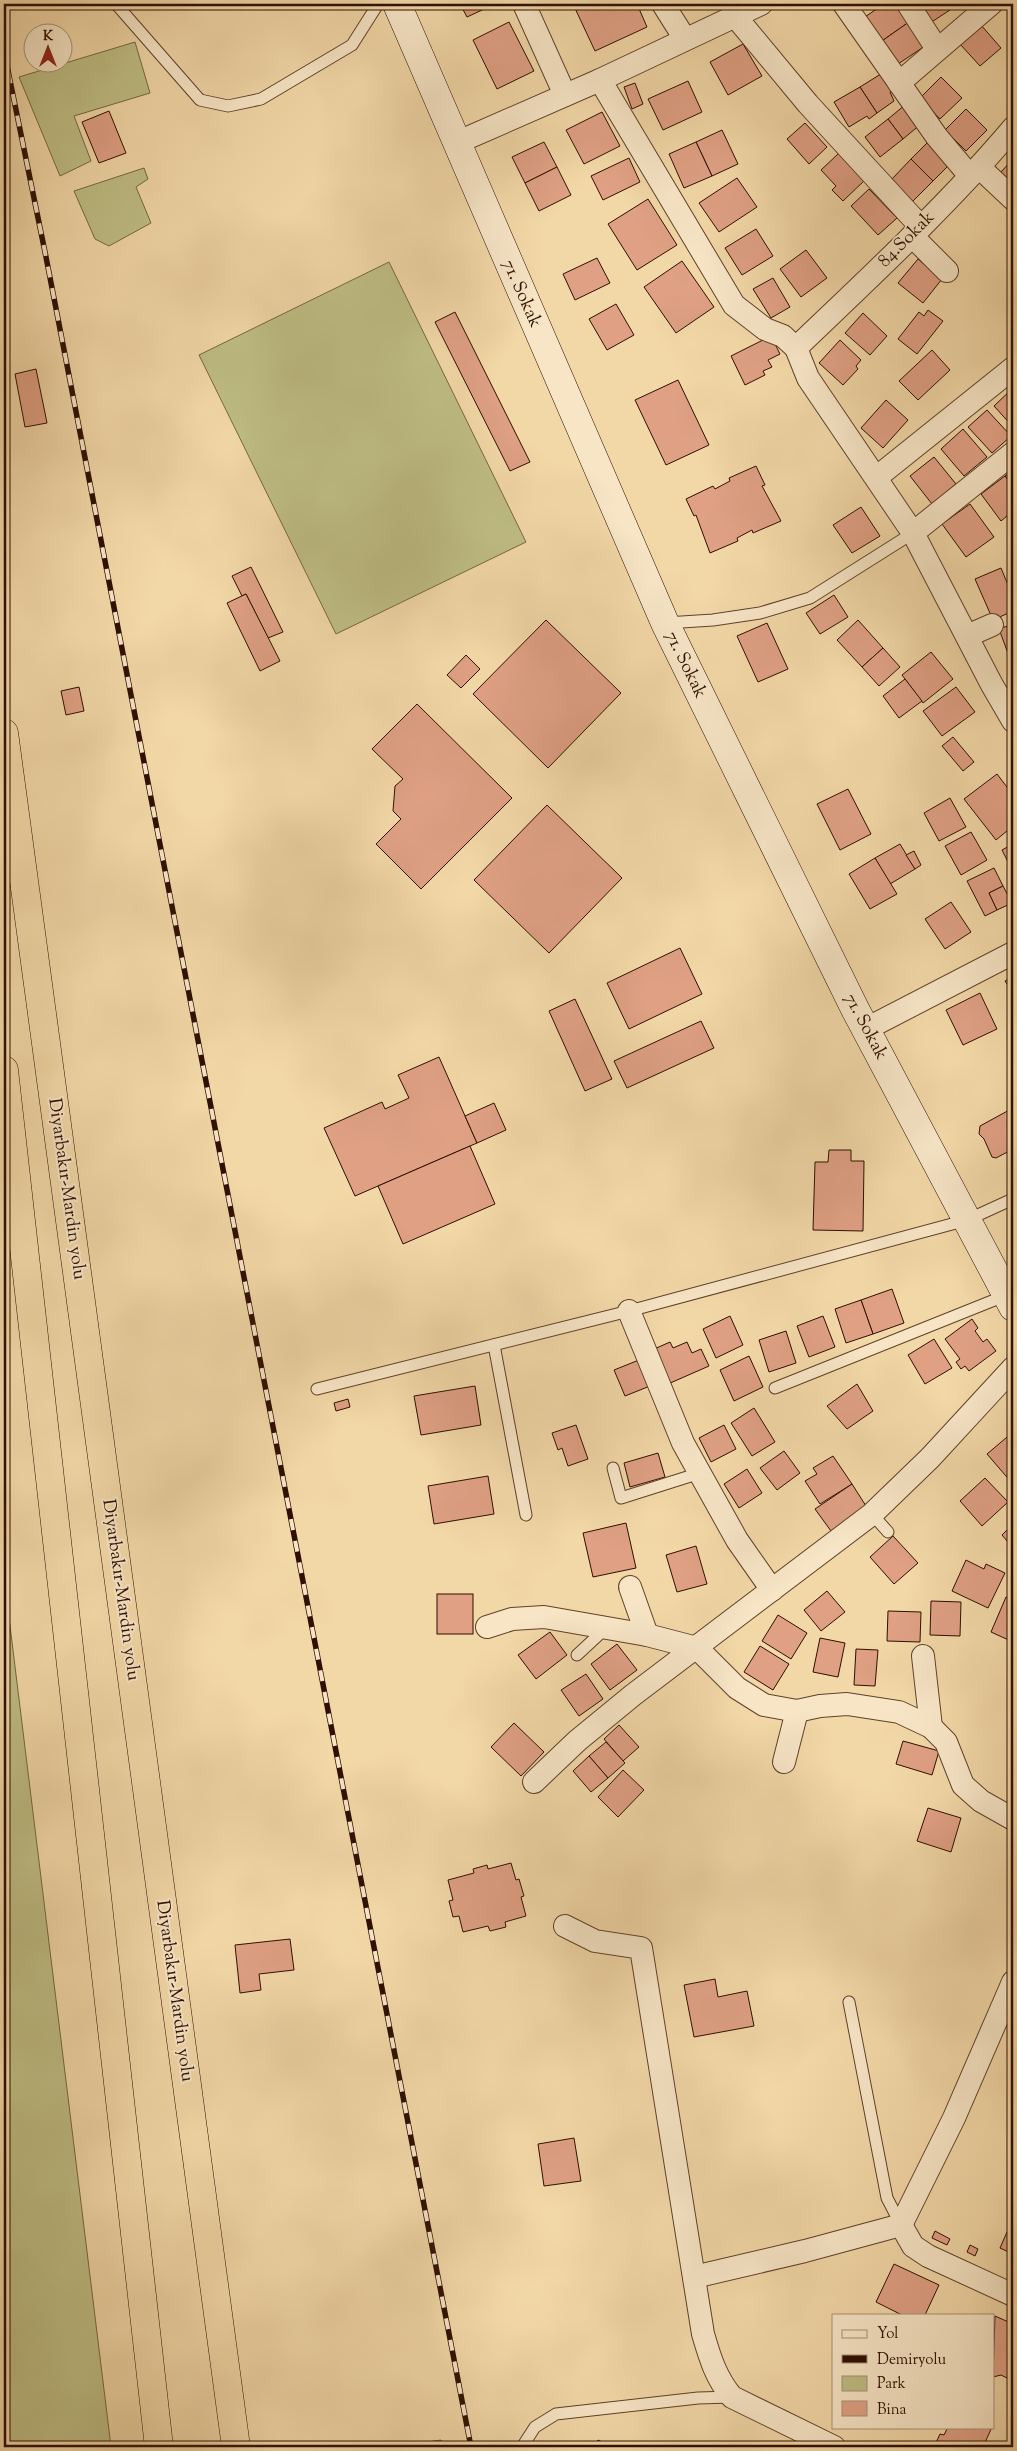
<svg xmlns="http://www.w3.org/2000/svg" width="1017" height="2451" font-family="'Sorts Mill Goudy',serif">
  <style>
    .green { fill: #bebd84; stroke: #766642 }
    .building { fill: #dfa084; stroke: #2e0f01 }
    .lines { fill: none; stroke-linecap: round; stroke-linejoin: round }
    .lane-casing { stroke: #5f412a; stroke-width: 13 }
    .street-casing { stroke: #5f412a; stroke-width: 24 }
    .secondary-casing { stroke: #2e0f01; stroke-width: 29 }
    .highway-casing { stroke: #2e0f01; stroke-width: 29 }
    .lane { stroke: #f7e5c6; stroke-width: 11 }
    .street { stroke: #f7e5c6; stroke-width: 22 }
    .secondary { stroke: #f7e5c6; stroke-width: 28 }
    .highway { stroke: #f2d7a7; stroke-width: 28 }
    .rail-casing { stroke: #2e0f01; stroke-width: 5.5 }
    .rail { stroke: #f7e5c6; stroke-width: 4; stroke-dasharray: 11; stroke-linecap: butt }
    .labels { text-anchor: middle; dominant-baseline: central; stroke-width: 4; stroke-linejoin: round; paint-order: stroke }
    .street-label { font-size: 18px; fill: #2e0f01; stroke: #f7e5c6 }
  </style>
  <rect width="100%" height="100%" fill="#f2d7a7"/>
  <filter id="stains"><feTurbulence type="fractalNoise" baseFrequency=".004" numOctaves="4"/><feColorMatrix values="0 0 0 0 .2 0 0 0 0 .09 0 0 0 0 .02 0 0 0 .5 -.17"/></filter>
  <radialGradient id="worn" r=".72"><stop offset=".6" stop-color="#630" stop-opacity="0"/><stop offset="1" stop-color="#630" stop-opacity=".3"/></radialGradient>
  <g class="green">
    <polygon points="135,42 150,93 74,116 91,161 60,176 19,77"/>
    <polygon points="144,168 148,179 136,187 151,223 109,246 95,239 74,191"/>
    <polygon points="389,262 526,542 336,634 199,355"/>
    <polygon points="4,1577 107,2414 111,2447 4,2447"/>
    <polygon points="441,2440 447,2447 391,2447"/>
  </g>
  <g class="building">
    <polygon points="460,4 495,4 467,17"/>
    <polygon points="573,4 637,4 647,27 595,51"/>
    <polygon points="876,4 896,4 909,22 879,43 862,19 878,8"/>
    <polygon points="914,4 947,4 950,10 927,25"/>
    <polygon points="509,22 534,71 497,89 473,40"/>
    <polygon points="909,22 925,46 895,66 879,43"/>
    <polygon points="981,25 1001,48 980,66 960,44"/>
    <polygon points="743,44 762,76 728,95 710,62"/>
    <polygon points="884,72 895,88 890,92 894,101 877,113 860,87"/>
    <polygon points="941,77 962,98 940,119 920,98"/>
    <polygon points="688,81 702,112 663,130 648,99"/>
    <polygon points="635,83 643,104 632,109 624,87"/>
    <polygon points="860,87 877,113 869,119 867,116 849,127 834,102"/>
    <polygon points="905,105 921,124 903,139 888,119"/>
    <polygon points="966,109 987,130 966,151 945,130"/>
    <polygon points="109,111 126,153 99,163 82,122"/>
    <polygon points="602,112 620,146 584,164 566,130"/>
    <polygon points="888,119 903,139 880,157 865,137"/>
    <polygon points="805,123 827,147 809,164 787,139"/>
    <polygon points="722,130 738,164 712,176 696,142"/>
    <polygon points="929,141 951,163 933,181 911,159"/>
    <polygon points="544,142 557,167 525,183 512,157"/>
    <polygon points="696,142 712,176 684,188 669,154"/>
    <polygon points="839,153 865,180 843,201 832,190 836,186 821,170"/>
    <polygon points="629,158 640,182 603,200 591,176"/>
    <polygon points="911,159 933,181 912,202 891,180"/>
    <polygon points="1013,159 1013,186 1000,173"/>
    <polygon points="557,167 571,195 539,211 525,183"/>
    <polygon points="737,178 757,207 719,232 699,203"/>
    <polygon points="869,189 897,218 878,235 851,206"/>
    <polygon points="648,199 677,245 637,270 608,224"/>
    <polygon points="756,229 773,256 742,275 725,248"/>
    <polygon points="806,250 827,278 801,297 780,269"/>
    <polygon points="597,258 610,283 575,300 563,274"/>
    <polygon points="918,259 942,279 923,303 898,283"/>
    <polygon points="682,261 714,307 676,333 644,287"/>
    <polygon points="773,278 790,307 771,318 753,289"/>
    <polygon points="616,304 634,335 607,350 589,319"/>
    <polygon points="928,310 943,321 917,354 898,339 919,312 924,316"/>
    <polygon points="455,312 530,462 510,471 435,322"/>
    <polygon points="863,313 887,336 870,355 845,333"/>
    <polygon points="771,336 780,354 768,360 772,367 763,371 765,375 745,385 731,356"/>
    <polygon points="840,340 861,360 856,366 858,369 843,385 819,363"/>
    <polygon points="932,350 950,370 918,400 899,381"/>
    <polygon points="36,369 47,423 25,427 15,374"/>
    <polygon points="678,380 709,445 666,465 635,400"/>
    <polygon points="1013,388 1013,427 994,406"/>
    <polygon points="886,400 908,420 883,448 861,428"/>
    <polygon points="987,410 1011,436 992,453 968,427"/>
    <polygon points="963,429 987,457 964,476 941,449"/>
    <polygon points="934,457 956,484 932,504 910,476"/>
    <polygon points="756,466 765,485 762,486 781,521 753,533 752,530 737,538 738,541 710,553 696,515 694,516 686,499 713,486 715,489 730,481 729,478"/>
    <polygon points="1013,470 1013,487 1005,476"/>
    <polygon points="1005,476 1013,487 1013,511 1001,521 981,494"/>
    <polygon points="970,504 994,537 966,557 942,524"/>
    <polygon points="861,507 880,536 852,553 833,525"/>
    <polygon points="251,567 283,632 268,638 246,594 242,596 232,576"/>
    <polygon points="1001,568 1013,597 1013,611 993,620 975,579"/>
    <polygon points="246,594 280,661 260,671 227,603"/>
    <polygon points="834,595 848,617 820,634 806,613"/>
    <polygon points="546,620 621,693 548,768 473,694"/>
    <polygon points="858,620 883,648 862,667 837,640"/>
    <polygon points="767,623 788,669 758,682 737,636"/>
    <polygon points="1013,624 1013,667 999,629"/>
    <polygon points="883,648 900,667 879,686 862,667"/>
    <polygon points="931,652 953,679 923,703 902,675"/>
    <polygon points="466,655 480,669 461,688 447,675"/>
    <polygon points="905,679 922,701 899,718 883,696"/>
    <polygon points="79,687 84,711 66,715 61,691"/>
    <polygon points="956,687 975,712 942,736 923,711"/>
    <polygon points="417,704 512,798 421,889 376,844 401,819 393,811 395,786 403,779 372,749"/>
    <polygon points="953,737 974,762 963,771 942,746"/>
    <polygon points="997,774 1013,795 1013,826 996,840 964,799"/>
    <polygon points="848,789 871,834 840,850 817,804"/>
    <polygon points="950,798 966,827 939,841 924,813"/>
    <polygon points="547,805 622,878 549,953 474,880"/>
    <polygon points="971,832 987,860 961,875 945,846"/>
    <polygon points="900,844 915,869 890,884 875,858"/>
    <polygon points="1013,844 1013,872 1002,850"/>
    <polygon points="914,851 921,865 915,869 906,855"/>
    <polygon points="875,858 897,894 870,909 849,874"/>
    <polygon points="994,868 1003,886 989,893 997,910 985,916 967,881"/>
    <polygon points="1003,886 1012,903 997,910 989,893"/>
    <polygon points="951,902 971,932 945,949 925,919"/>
    <polygon points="680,948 702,994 629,1029 607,983"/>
    <polygon points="1013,976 1013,993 1005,981"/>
    <polygon points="980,993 997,1029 963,1045 946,1010"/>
    <polygon points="575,999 612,1079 585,1091 549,1011"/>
    <polygon points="701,1021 714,1048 627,1088 614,1061"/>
    <polygon points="439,1057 477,1143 355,1196 324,1128 382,1102 385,1109 409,1098 398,1075"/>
    <polygon points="494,1103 506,1130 477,1143 465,1116"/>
    <polygon points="1013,1108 1013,1149 996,1158 992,1157 984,1139 979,1134 980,1126"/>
    <polygon points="470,1146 495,1204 403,1244 378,1186"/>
    <polygon points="829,1150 851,1150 851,1161 864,1161 863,1231 813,1230 815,1162 828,1162"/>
    <polygon points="892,1289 904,1323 873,1334 861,1300"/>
    <polygon points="861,1300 873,1334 846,1343 835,1309"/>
    <polygon points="730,1316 743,1345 716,1358 703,1329"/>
    <polygon points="823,1316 835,1347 809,1357 797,1326"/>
    <polygon points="972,1319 978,1328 975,1331 983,1342 987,1339 996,1351 969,1371 965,1366 961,1369 956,1362 960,1359 945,1339"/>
    <polygon points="786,1331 796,1363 769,1372 759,1340"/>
    <polygon points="934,1339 952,1368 925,1384 908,1355"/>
    <polygon points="670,1342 673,1348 687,1342 692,1353 701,1349 709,1366 668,1384 652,1350"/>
    <polygon points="749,1356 763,1387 734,1401 720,1370"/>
    <polygon points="639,1360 650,1386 625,1396 614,1370"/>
    <polygon points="857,1384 873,1411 847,1429 827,1406"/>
    <polygon points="475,1386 481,1425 421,1435 414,1396"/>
    <polygon points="348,1399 350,1407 336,1411 334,1403"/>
    <polygon points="754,1408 775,1442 752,1456 731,1423"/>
    <polygon points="576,1425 588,1459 568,1466 562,1448 558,1450 552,1433"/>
    <polygon points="724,1425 736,1449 711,1462 699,1438"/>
    <polygon points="1013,1432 1013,1482 1012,1483 987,1454"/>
    <polygon points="784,1451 800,1473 777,1490 760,1468"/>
    <polygon points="658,1453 665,1477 630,1487 624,1463"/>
    <polygon points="833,1456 852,1484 820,1504 805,1481 817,1474 813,1468"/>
    <polygon points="747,1469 762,1493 739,1508 724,1484"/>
    <polygon points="488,1476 494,1514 434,1524 428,1486"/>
    <polygon points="985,1478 1008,1502 982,1526 960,1501"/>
    <polygon points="852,1484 866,1506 831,1531 815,1509"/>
    <polygon points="626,1523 636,1568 593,1577 583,1533"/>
    <polygon points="1013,1524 1013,1548 1002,1535"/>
    <polygon points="893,1536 918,1563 894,1584 870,1557"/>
    <polygon points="696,1546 707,1584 677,1592 666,1555"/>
    <polygon points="966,1560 984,1569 986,1564 1005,1573 988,1608 952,1591"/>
    <polygon points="827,1591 845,1612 821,1631 804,1610"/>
    <rect x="437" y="1594" width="36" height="40"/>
    <polygon points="1006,1597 1013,1601 1013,1642 991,1632"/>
    <polygon points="931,1601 961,1602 960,1636 930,1635"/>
    <polygon points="888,1611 921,1612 920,1642 887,1641"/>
    <polygon points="778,1615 807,1633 791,1659 762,1641"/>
    <polygon points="550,1632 567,1655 536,1679 518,1655"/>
    <polygon points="820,1638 845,1643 838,1677 813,1672"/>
    <polygon points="617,1644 637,1670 610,1690 591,1664"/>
    <polygon points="760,1646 789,1664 773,1690 744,1672"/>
    <polygon points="856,1649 878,1650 875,1686 854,1685"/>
    <polygon points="586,1674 603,1699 579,1716 561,1690"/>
    <polygon points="514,1723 544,1752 521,1776 491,1747"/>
    <polygon points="619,1725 639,1747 623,1761 604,1739"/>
    <polygon points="903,1741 939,1751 932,1775 896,1764"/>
    <polygon points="606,1742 625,1763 608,1778 589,1756"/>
    <polygon points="589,1756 608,1778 591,1792 573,1771"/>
    <polygon points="623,1770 644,1790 618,1817 598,1797"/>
    <polygon points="928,1808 961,1818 951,1852 917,1841"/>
    <polygon points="511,1863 516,1880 519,1879 524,1896 521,1897 526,1916 505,1922 506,1927 490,1931 488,1926 463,1932 459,1916 453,1917 449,1901 453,1900 448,1880 474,1873 473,1869 487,1865 488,1869"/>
    <polygon points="290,1939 294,1970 259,1974 261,1990 240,1993 235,1945"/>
    <polygon points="715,1979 718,1997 747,1991 754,2026 694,2037 684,1985"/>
    <polygon points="574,2138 581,2181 544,2186 538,2144"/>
    <polygon points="935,2231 950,2239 947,2245 932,2238"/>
    <polygon points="1007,2232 1012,2236 1013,2233 1013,2254 1000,2248"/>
    <polygon points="970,2245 978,2249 975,2256 967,2252"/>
    <polygon points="894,2264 939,2285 925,2315 902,2315 876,2302"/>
    <polygon points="995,2316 1013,2324 1013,2381 1001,2375 993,2377"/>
    <polygon points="948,2427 992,2427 983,2447 934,2447 940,2434 944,2435"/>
    <polygon points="598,2440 612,2447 594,2447"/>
  </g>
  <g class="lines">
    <g class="lane-casing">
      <g id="lane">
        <polyline points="116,4 200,100 228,106 261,99 352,45 378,4"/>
        <polyline points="666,623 713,620 760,613 810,598 913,533"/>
        <polyline points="494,1345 526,1515"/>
        <polyline points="775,1388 1007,1295"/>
        <polyline points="317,1389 629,1311 967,1220 1013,1199"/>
        <polyline points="613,1468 621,1498 700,1473"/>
        <polyline points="872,1514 888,1532"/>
        <polyline points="577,1655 606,1628"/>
        <polyline points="849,2002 887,2198 901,2225"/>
        <polyline points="522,2447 535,2427 556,2414 698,2398 732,2397"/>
      </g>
    </g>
    <g class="street-casing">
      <g id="street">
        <polyline points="524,4 565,95"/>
        <polyline points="663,4 685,39"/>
        <polyline points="844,4 937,137 970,176"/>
        <polyline points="908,4 937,49"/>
        <polyline points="735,16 808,104 921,227"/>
        <polyline points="600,80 734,305 765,329 783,336 796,348 808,378 913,533 992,685 1013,721"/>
        <polyline points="899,83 991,4"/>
        <polyline points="456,143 600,80 761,4"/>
        <polyline points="979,167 1013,199"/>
        <polyline points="912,236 947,271"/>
        <path d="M796,348C870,277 947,206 1013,128"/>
        <polyline points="877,477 1013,368"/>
        <polyline points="913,533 1013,453"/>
        <polyline points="967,636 992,625"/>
        <polyline points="866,1029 1013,953"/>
        <polyline points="629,1311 683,1443 737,1540 772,1590"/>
        <polyline points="630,1587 647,1635"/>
        <polyline points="487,1627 512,1619 544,1617 647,1635 697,1648 737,1688 764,1705 797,1711 820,1706 847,1704 899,1712 931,1727 946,1742 963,1785 981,1801 1013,1819"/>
        <polyline points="923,1656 931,1727"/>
        <polyline points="784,1762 797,1711"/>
        <polyline points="534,1782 577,1741 633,1695 872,1514 930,1458 1013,1368"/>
        <path d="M565,1926L595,1941L641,1948L703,2334C710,2358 716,2378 732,2397L834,2447"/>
        <polyline points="901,2225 954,2118 1013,1982"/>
        <polyline points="901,2225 913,2246 928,2256 1013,2295"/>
        <polyline points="694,2277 805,2251 901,2225"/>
      </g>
    </g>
    <g class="secondary-casing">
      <polyline id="secondary" points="397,4 665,623 855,1009 1013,1307"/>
    </g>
    <g class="highway-casing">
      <g id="highway">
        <polyline points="4,733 236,2447"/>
        <polyline points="4,1070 159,2447"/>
      </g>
    </g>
    <use href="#lane" class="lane"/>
    <use href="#street" class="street"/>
    <use href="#secondary" class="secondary"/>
    <use href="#highway" class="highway"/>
    <g class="rail-casing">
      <polyline id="rail" points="4,51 46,257 471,2447"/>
    </g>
    <use href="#rail" class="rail"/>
  </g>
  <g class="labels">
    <g class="street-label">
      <text transform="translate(907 240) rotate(-45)">84.Sokak</text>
      <text transform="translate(521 294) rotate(66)">71. Sokak</text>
      <text transform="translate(685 665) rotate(64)">71. Sokak</text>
      <text transform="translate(865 1027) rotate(62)">71. Sokak</text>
      <text transform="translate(66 1189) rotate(82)">Diyarbakır-Mardin yolu</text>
      <text transform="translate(120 1590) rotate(82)">Diyarbakır-Mardin yolu</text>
      <text transform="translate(174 1991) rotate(82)">Diyarbakır-Mardin yolu</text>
    </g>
  </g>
  <rect width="1017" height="2451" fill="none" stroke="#f2d7a7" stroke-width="20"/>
  <rect x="5" y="5" width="1007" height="2441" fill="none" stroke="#2e0f01" stroke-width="2.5"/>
  <rect x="10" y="10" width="997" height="2431" fill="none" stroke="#2e0f01"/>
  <rect x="832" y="2314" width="162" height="115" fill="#f7e5c6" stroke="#a78f77"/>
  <rect x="842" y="2330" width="25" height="8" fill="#f7e5c6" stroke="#a78f77"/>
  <text x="877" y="2338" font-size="15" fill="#2e0f01">Yol</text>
  <rect x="842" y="2355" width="25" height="8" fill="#2e0f01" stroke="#a78f77"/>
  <text x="877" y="2364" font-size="15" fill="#2e0f01">Demiryolu</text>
  <rect x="842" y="2376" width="25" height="15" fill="#bebd84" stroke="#a78f77"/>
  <text x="877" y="2388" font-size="15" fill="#2e0f01">Park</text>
  <rect x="842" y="2401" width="25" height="15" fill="#dfa084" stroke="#a78f77"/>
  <text x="877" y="2414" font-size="15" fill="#2e0f01">Bina</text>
  <g transform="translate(48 48)"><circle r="24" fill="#f7e5c6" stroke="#a78f77"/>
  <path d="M0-4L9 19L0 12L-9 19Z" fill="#8f2418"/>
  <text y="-8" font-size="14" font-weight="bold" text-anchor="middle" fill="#2e0f01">K</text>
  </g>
  <rect width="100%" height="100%" filter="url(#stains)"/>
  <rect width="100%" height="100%" fill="url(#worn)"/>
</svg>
